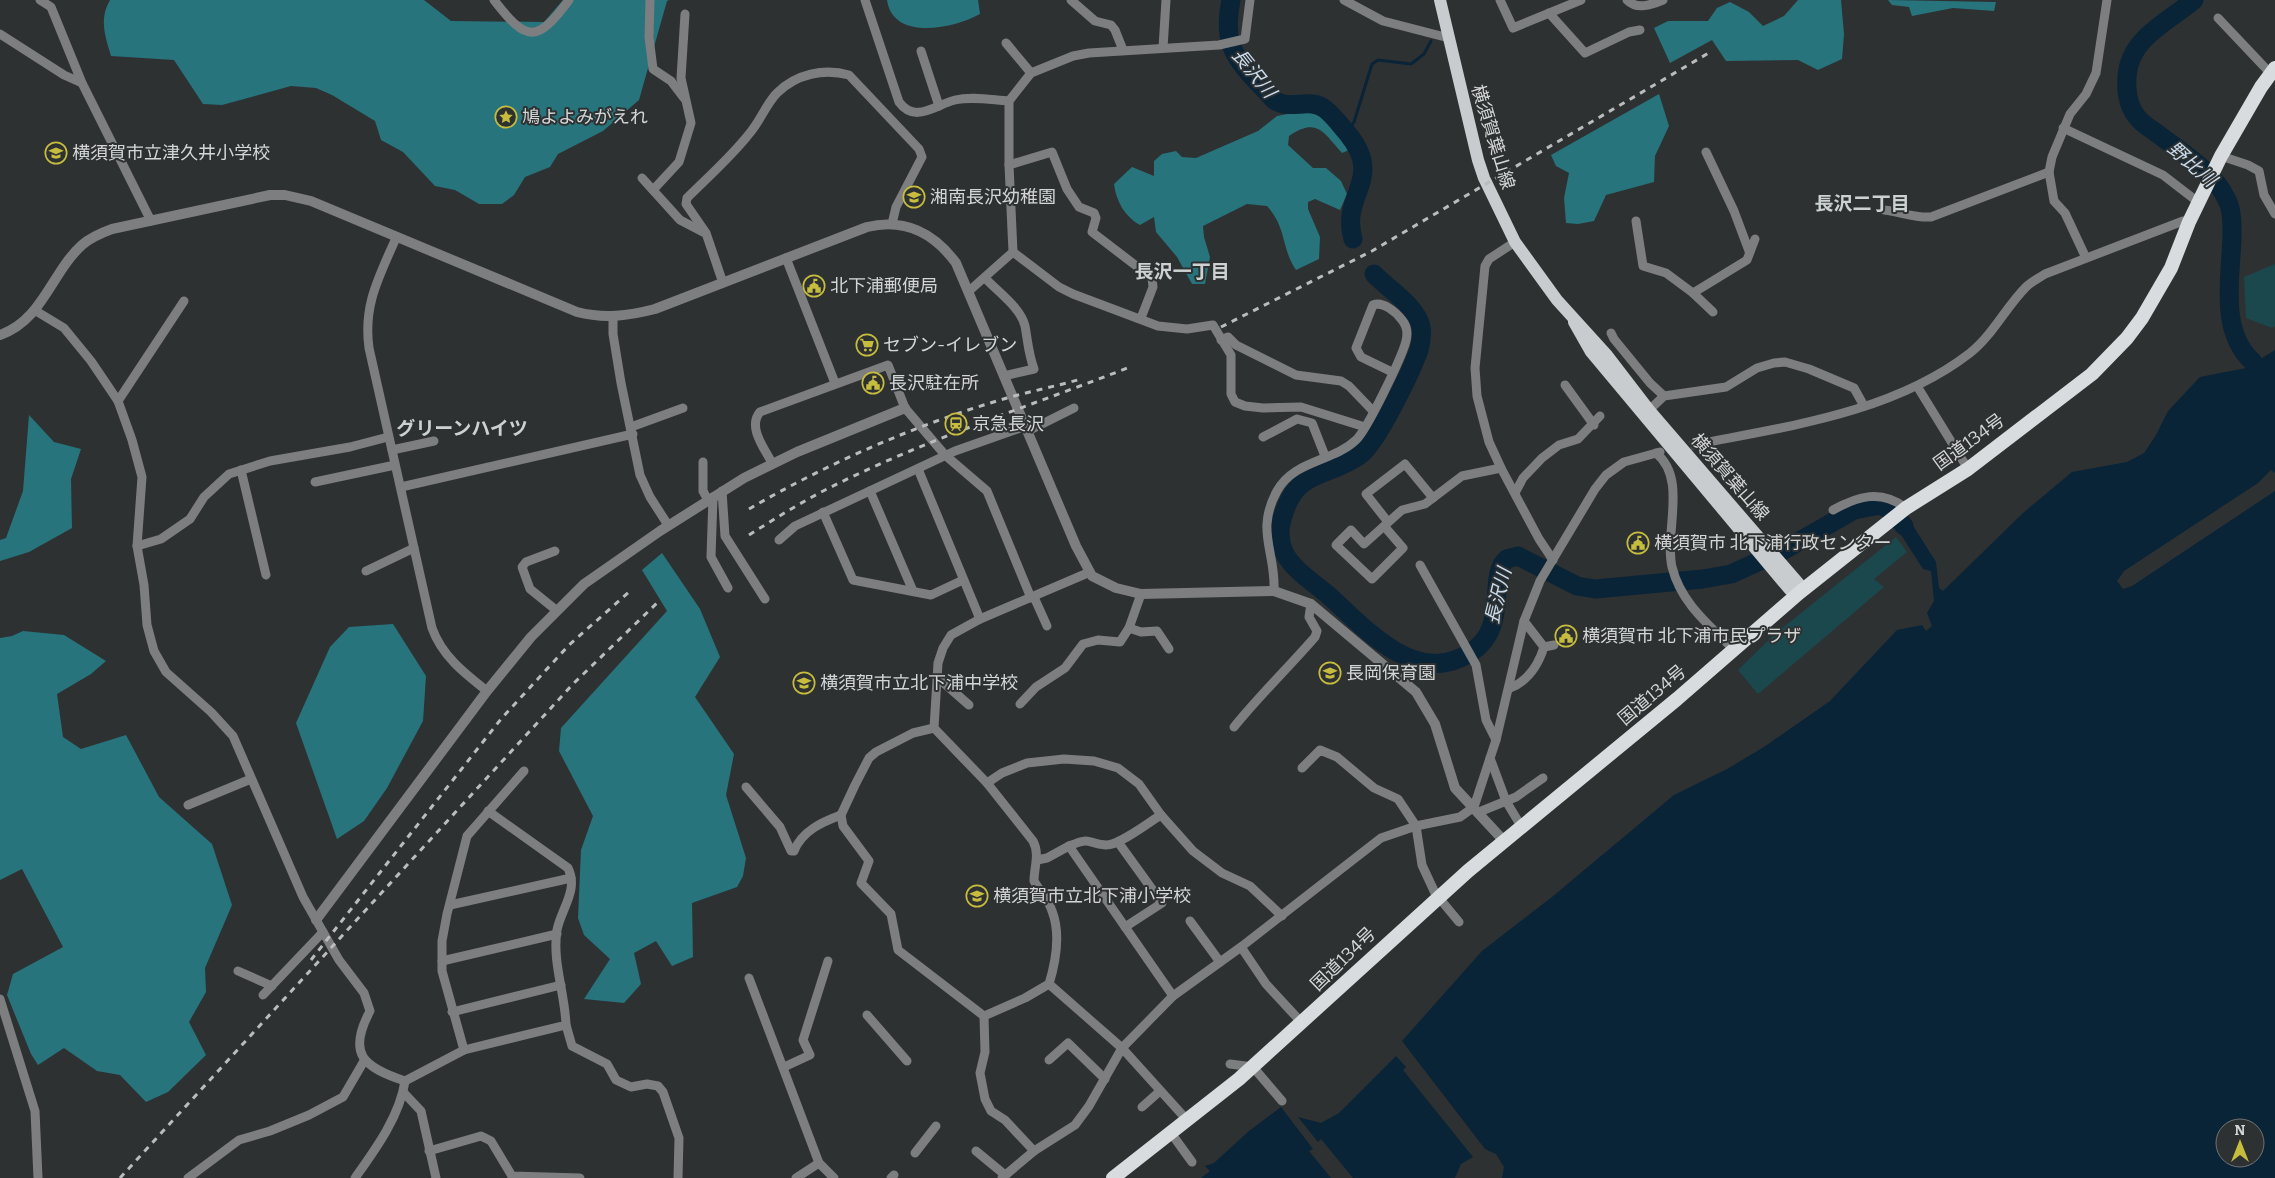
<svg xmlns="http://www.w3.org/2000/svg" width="2275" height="1178" font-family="Bitter,'Noto Sans JP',serif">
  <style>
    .green { fill: #1b484d }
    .forest { fill: #27747d }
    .water { fill: #092337; fill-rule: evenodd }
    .pier { fill: #2e3132 }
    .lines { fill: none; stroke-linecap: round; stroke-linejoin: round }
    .stream { stroke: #092337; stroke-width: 3 }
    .river { stroke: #092337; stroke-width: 19 }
    .minor-tunnel { stroke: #474a4b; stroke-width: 9; stroke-dasharray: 9 4.5; stroke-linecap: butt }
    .minor { stroke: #7d7e7f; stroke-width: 9 }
    .tertiary { stroke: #7d7e7f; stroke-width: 10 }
    .primary { stroke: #c9ccce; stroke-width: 12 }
    .trunk { stroke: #d8dcde; stroke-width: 14 }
    .rail { stroke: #babcbd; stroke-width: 3; stroke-dasharray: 6 6; stroke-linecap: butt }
    .labels { text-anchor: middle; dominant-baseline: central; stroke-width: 4; stroke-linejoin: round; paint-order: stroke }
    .poi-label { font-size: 18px; fill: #d4d6d6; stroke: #2e3132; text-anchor: start }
    .street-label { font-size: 18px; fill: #d4d6d6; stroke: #2e3132 }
    .water-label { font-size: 19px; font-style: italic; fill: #caddee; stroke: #2e3132 }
    .neighbourhood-label { font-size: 19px; font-weight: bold; fill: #ccd1d1; stroke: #2e3132 }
  </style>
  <rect width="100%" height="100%" fill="#2e3132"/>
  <g class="green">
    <polygon points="2275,264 2275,326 2272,328 2246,318 2244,277"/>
    <polygon points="1896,537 1907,552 1874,579 1884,587 1758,694 1738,670 1776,633"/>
  </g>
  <g class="forest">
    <path d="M110,0H424L451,21L544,22L563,0H669L667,1L639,100L603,131L558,154L550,167L525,177L514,195L502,204H479L455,190L435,186L403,152L381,140L375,121L332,95L316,88L291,86L222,105L203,104L174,60L111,56C105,36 99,19 110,0Z"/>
    <path d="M887,0H978L980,14C955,28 893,42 887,0Z"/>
    <polygon points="1798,0 1841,0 1844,34 1842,59 1818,70 1798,60 1726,61 1712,40 1670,63 1654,28 1668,21 1708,21 1717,8 1730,2 1749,12 1763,26 1784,16"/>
    <polygon points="1888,0 1996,2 1994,11 1953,8 1912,16 1909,7 1892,5"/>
    <polygon points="1659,94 1669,126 1655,156 1654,182 1606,195 1594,221 1578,224 1566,223 1564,198 1569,173 1556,166 1551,155"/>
    <path d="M1303,111C1330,112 1335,130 1349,150L1342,153C1323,132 1317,117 1289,136L1288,145L1313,168H1326L1341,181L1347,194L1340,210L1315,199L1308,202V209L1320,237L1319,259L1296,270C1281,248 1287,228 1267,206L1247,204L1203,226L1204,237L1210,257L1205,284H1192L1177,257L1156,232L1154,217L1140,225C1125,217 1116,201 1114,184L1132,167L1154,176V161L1162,154L1176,151L1182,157L1196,158L1258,131L1277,116Z"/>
    <polygon points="29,415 54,442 81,449 71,479 72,528 29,552 0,561 0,540 6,538 23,491"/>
    <polygon points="662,553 700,609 720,657 695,697 734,754 726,795 746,858 743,876 737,887 692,903 693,957 672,966 656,941 634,953 641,984 624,1003 584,999 610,959 584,935 578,918 581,850 593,816 559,751 561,728 667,611 642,570"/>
    <polygon points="393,624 426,676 423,721 387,788 364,821 337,839 296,723 330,647 349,627"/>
    <polygon points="23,631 64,635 106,661 91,674 57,694 63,737 81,749 126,735 159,797 212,844 232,905 205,968 206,992 189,1022 206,1055 168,1092 146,1102 120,1075 97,1071 64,1048 38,1065 31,1054 7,995 13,974 63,947 22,869 0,880 0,638 12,636"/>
  </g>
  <g class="water">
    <path d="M2275,350V1178H1502L1504,1167L1496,1154L1485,1149L1402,1041L1482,951L1552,897L1674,795L1727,769L1764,747L1830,701L1897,630L1922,625L1926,631L1932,626L1927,613L1934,601L1931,571L1923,569L1898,530L1910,521L1936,562L1939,588L1943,591L2023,513L2072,472L2127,462L2144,453L2156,435L2168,411L2200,377L2246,368ZM2225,1128H2255V1158H2225Z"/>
    <polygon points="1396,1056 1406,1067 1403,1070 1473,1157 1461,1164 1455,1178 1353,1178 1321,1139 1318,1142 1298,1117 1321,1123 1339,1113"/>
    <polygon points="1281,1107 1313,1149 1309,1151 1331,1178 1201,1178 1210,1171 1205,1166 1214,1163 1249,1131"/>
  </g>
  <polygon class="pier" points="2271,470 2275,473 2275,491 2132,586 2123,589 2117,581 2124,571 2258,483"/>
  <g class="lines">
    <polyline class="stream" points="1347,133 1354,122 1372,64 1378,60 1411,64 1424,54 1431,41"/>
    <g class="river">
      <path d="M1231,0C1220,52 1242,64 1274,100C1290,111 1309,97 1325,109C1334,116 1341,126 1348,134C1385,180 1340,194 1353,239"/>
      <path d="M2194,0C2168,22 2129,38 2127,77C2126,91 2128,106 2137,117C2142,124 2151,129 2158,134C2181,152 2213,171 2226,198C2233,210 2232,227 2232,240C2230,280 2220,333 2253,362"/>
      <path d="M1374,274C1388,289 1417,306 1421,327C1422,334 1421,343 1419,350C1411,372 1377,443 1360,455C1327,479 1296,467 1282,519C1279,530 1279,541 1284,552C1292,569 1313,582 1327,594C1359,622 1406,678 1455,660C1517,638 1484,577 1507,559C1509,558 1515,557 1518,556L1577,586L1595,589L1703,579L1731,574L1784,550L1854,510L1881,505L1894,513L1904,526"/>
    </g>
    <polyline class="minor-tunnel" points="1677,449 1698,444"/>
    <g class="minor">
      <polyline points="40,0 51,7 82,83 151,221"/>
      <path d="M494,0C527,43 537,43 569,0"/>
      <polyline points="650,0 649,37 653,69 671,81 684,98"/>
      <path d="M865,0L899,102C915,124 935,105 955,100C972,96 992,100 1009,101"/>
      <polyline points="1071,0 1095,21 1111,25 1115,30 1123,50"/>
      <polyline points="1344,0 1383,21 1449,38"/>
      <polyline points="1500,0 1513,28 1581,0"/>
      <path d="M1627,0C1637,10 1651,5 1663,0"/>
      <polyline points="1549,13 1585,53 1629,32 1640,30"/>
      <polyline points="2218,18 2271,74"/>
      <polyline points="0,34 64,75 82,83"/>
      <polyline points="1006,43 1031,73"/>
      <polyline points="1163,48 1166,0"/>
      <polyline points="921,51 939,106"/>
      <polyline points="2063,128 2163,175 2198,202"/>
      <polyline points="1706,152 1734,211 1749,251"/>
      <polyline points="2221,156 2248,165 2259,171 2264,195 2275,214"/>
      <polyline points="1009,165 1052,152 1067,189 1079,207 1094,213 1096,218 1092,232 1152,278 1153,287 1141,318"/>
      <polyline points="642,178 680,220 703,232"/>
      <polyline points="653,190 679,162 691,123 681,78 685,14"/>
      <path d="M1884,210C1902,212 1913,218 1931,217L2049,172"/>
      <polyline points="1636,221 1643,266 1666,273 1693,293 1747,260 1755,239"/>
      <path d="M396,238C379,277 363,305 369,348L432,628C442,656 464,673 487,691"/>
      <polyline points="1515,242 1489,259 1485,266 1475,368 1477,396 1489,442 1501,468 1539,539 1553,560"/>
      <polyline points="1013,252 1059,287 1073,294 1158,326 1187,329 1213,325 1231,355 1231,394 1235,402 1245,406 1263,408 1301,407 1365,427"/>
      <polyline points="786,258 835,383"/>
      <polyline points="2086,258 2065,213 2054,201 2049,172 2052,157 2070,114 2086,94 2096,73 2107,0"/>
      <path d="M985,278C998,292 1021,308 1025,326C1028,342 1028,352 1034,369L1004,376"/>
      <path d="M723,283L706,233L686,204L687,198C708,177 731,157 749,134C760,122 766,104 777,93C796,74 824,68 849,75L919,149L922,157L896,207L892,224"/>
      <polyline points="969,291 1013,252 1009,165 1009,101 1031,73 1073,56 1089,53 1219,45 1245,39 1250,0"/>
      <polyline points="1693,293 1713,312"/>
      <path d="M36,311L64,328L91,361L118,401L132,440L142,477L137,546L144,585L147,625L154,651L166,672L211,712L233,736L303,897L339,960L364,993L370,1011C347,1054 363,1067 405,1081L464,1050L566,1025C565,993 552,962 557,930C561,909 579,890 568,868L488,811"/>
      <polyline points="613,317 613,334 621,383 640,475 650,497 668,525"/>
      <polyline points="1611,333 1614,339 1650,383 1664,396"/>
      <polyline points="1221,340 1228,337 1236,345 1296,375 1341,381 1349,386 1373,411"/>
      <polyline points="1565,385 1594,425"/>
      <polyline points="1917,386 1968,469"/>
      <polyline points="118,401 184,301"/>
      <polyline points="1645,414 1664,396 1726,387 1757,368 1774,363 1785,362 1809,369 1854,388 1864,406"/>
      <polyline points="631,427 683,408"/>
      <polyline points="1028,431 1074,408"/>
      <polyline points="1263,437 1297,419 1312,423 1325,456"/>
      <path d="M1698,444C1790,426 1894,412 1970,353C1992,336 2006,307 2026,287C2031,282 2039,278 2045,274L2183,221L2189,222"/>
      <polyline points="392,450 434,441"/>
      <path d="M1656,453C1688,479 1664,532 1672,567C1681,603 1708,624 1733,649"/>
      <polyline points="703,462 703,491 708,500"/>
      <path d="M772,463C765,449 747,427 760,412L888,365L905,408L945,455L987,491L1031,598"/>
      <polyline points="918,469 980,619"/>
      <polyline points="241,470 266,575"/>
      <polyline points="315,482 395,465"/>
      <polyline points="401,487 633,434"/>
      <polyline points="722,491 725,536 765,599"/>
      <polyline points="870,491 913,591"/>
      <polyline points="1515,493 1523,478 1542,458 1559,445 1578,439 1600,416"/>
      <polyline points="713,497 711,557 728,588"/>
      <path d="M1833,510C1858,496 1881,489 1906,508"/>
      <polyline points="823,512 853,580 931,595 963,580"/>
      <polyline points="1388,522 1366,494 1405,464 1433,498"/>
      <polyline points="1384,526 1403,548 1372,579 1336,545 1351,530 1364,544 1402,510 1425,504 1462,476 1501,468"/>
      <polyline points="779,540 795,526 955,451 1026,426"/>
      <polyline points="137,546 161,539 190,519 204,497 229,474 270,461 350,447 388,437"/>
      <polyline points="555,551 526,562 522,567 530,589 556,610"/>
      <polyline points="1420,565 1476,665 1486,720 1496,740"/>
      <polyline points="366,571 414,548"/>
      <path d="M1274,591C1276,552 1255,531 1277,491C1294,460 1333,462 1356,440C1367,430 1402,357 1406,341C1408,333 1407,326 1402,320C1396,312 1383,301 1373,305L1356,348L1361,357L1392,372"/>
      <polyline points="1034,597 1047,626"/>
      <polyline points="1524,621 1544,647"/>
      <polyline points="1129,628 1141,632 1157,631 1169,649"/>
      <polyline points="937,677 969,705"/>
      <path d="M1510,688C1528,681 1538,666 1544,647L1554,645"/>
      <polyline points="1020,704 1036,687 1065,668 1083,644 1098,640 1120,642 1129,628 1141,594"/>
      <path d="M1234,727C1259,696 1288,668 1315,637L1317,631L1309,617L1311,604"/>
      <polyline points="934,728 913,733 876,752 869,758 855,785 841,815 843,826 869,861 861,883 891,914 898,950 984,1016"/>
      <polyline points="1490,758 1506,801 1521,826"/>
      <polyline points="1302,768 1320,750 1337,757 1374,788 1398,799 1416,826 1422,865 1435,893 1459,922"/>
      <polyline points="987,783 1002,773 1027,763 1064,759 1094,761 1118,768 1139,784 1161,815 1193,851 1222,873 1250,886 1282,916"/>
      <path d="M746,787L780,827L791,851H794C802,831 822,822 841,815"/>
      <polyline points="188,805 251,779"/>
      <polyline points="1479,812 1516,797 1543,778"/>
      <polyline points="1118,842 1162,903 1125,927"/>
      <path d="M1069,846C1093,836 1086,844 1106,845C1120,845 1149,822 1161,815"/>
      <polyline points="1037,860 1047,858 1069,846 1173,996"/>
      <polyline points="450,905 571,878"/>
      <polyline points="1190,921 1220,962"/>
      <polyline points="1241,947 1266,984 1302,1023"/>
      <polyline points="442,961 557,934"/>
      <polyline points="238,971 272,986"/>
      <polyline points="749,978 819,1163 834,1178"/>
      <polyline points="1049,984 1122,1048 1187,1120"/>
      <polyline points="263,995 323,932"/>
      <polyline points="0,999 35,1111 38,1178"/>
      <polyline points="452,1012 561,985"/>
      <polyline points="867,1015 907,1061"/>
      <path d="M984,1016L1025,998L1049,984C1056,961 1061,934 1052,911C1049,901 1040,891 1034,881C1034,867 1040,854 1033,841L987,783L934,728L938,663L943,648L951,635L980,619L1090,572"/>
      <polyline points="984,1016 985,1052 980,1073 985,1099 991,1111 1005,1120 1034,1151"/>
      <polyline points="566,1025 572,1046 607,1064 616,1080 631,1087 647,1084 658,1086 663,1092 679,1138 678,1178"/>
      <polyline points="464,1050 442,971 442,941 447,914 467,836 524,771"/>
      <polyline points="1049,1060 1068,1043 1105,1079"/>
      <polyline points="1230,1064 1253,1067 1282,1101"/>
      <polyline points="784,1067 810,1055 803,1040 828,961"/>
      <polyline points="404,1093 421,1111 436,1178"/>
      <polyline points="1142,1107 1160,1091"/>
      <polyline points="1171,1133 1192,1162"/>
      <polyline points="429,1151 481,1136 491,1141 512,1176 580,1178"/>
      <polyline points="976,1151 1005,1175"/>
      <polyline points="915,1153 936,1126"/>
      <polyline points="188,1178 239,1140 270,1131 309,1115 343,1097 364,1061"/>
      <path d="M355,1178C375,1150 400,1116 405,1081"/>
      <polyline points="796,1178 819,1163"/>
      <polyline points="891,1178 894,1175"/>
      <polyline points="1002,1178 1034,1151 1075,1125 1089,1106 1122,1048 1173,996 1241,947 1381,838 1416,826 1460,817 1474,807 1496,740 1524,621 1540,581 1595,489 1606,475 1624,462 1660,452"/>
    </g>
    <g class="tertiary">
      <path d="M0,335C43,320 51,273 82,245C91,237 101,233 112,229L270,195H285L311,201L577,312C604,319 628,316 655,309L867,227C904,218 934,233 956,263L1076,546L1092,576L1116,588L1141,594L1274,591L1311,604L1416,692L1435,724L1455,788L1504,841"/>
      <polyline points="316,920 487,691 531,637 584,584 660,531 744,478 797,452 905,408"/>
    </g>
    <polyline class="primary" points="1440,0 1478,160 1484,178 1515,242 1557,300 1606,354 1649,410 1786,569 1799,584 1799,593 1790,590 1591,352 1574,322"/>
    <polyline class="trunk" points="1113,1178 1239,1079 1468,871 1677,699 1799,593 1906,508 1968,469 2092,374 2127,338 2142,318 2171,268 2189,222 2221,156 2261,87 2275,68"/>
    <g class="rail">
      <polyline points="1221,327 1372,251 1712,51"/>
      <path d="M749,509C828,463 920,423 1007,398C1032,391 1057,386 1081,379"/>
      <path d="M749,535C776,518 803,501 831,487C927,439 1030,406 1130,367"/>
      <polyline points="311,960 501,719 569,645 629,592"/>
      <polyline points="120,1178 573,684 658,602"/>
    </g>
  </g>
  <defs>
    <g id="sight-ring" transform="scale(1.125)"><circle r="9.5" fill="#2e3132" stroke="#c6bc3d" stroke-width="1.5"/><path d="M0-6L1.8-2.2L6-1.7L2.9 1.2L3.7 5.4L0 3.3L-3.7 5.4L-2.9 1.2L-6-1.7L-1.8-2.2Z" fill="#c6bc3d"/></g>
    <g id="school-ring" transform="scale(1.125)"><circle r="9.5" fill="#2e3132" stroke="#c6bc3d" stroke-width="1.5"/><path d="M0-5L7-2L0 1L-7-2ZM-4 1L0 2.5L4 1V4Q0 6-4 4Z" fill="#c6bc3d"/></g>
    <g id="civic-ring" transform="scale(1.125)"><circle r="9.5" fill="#2e3132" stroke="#c6bc3d" stroke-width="1.5"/><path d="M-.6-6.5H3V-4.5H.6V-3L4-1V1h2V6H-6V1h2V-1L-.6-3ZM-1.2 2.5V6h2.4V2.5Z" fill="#c6bc3d"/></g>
    <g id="supermarket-ring" transform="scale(1.125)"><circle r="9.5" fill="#2e3132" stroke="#c6bc3d" stroke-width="1.5"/><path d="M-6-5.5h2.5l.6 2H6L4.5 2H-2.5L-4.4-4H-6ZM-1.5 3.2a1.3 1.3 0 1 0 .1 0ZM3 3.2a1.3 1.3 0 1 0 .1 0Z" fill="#c6bc3d"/></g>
    <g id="station-ring" transform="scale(1.125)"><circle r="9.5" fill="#2e3132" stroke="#c6bc3d" stroke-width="1.5"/><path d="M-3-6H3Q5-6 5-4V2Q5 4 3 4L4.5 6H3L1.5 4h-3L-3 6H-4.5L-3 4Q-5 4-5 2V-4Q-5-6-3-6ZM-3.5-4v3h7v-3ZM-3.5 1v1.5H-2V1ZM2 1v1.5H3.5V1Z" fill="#c6bc3d"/></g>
  </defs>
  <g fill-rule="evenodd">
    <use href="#sight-ring" x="506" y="117"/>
    <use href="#school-ring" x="56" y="153"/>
    <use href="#school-ring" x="914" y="197"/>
    <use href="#civic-ring" x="814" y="286"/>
    <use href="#supermarket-ring" x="867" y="345"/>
    <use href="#civic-ring" x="873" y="383"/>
    <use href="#station-ring" x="956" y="424"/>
    <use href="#civic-ring" x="1638" y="543"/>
    <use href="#civic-ring" x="1566" y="636"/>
    <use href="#school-ring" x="1330" y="673"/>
    <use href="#school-ring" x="804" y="683"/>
    <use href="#school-ring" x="977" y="896"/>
  </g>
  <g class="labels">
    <g class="poi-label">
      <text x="522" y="117">鳩よよみがえれ</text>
      <text x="72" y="153">横須賀市立津久井小学校</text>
      <text x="930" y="197">湘南長沢幼稚園</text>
      <text x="830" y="286">北下浦郵便局</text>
      <text x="883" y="345">セブン-イレブン</text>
      <text x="889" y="383">長沢駐在所</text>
      <text x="972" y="424">京急長沢</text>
      <text x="1654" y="543">横須賀市 北下浦行政センター</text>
      <text x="1582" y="636">横須賀市 北下浦市民プラザ</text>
      <text x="1346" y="673">長岡保育園</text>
      <text x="820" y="683">横須賀市立北下浦中学校</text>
      <text x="993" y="896">横須賀市立北下浦小学校</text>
    </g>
    <g class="street-label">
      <text transform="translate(1493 137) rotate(73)">横須賀葉山線</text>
      <text transform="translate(1969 442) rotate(-36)">国道134号</text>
      <text transform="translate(1730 477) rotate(49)">横須賀葉山線</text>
      <text transform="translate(1652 695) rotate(-40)">国道134号</text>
      <text transform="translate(1343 959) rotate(-44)">国道134号</text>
    </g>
    <g class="water-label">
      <text transform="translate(1254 73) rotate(51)">長沢川</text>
      <text transform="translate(2192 164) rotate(41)">野比川</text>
      <text transform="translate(1498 596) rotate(-76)">長沢川</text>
    </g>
    <g class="neighbourhood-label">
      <text x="1862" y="203">長沢二丁目</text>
      <text x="1182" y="271">長沢一丁目</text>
      <text x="462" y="428">グリーンハイツ</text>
    </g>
  </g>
  <g transform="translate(2240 1143)"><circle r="24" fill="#2e3132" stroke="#707374"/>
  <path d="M0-4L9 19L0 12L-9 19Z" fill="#c6bc3d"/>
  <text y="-8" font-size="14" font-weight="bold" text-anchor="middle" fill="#d4d6d6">N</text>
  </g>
</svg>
